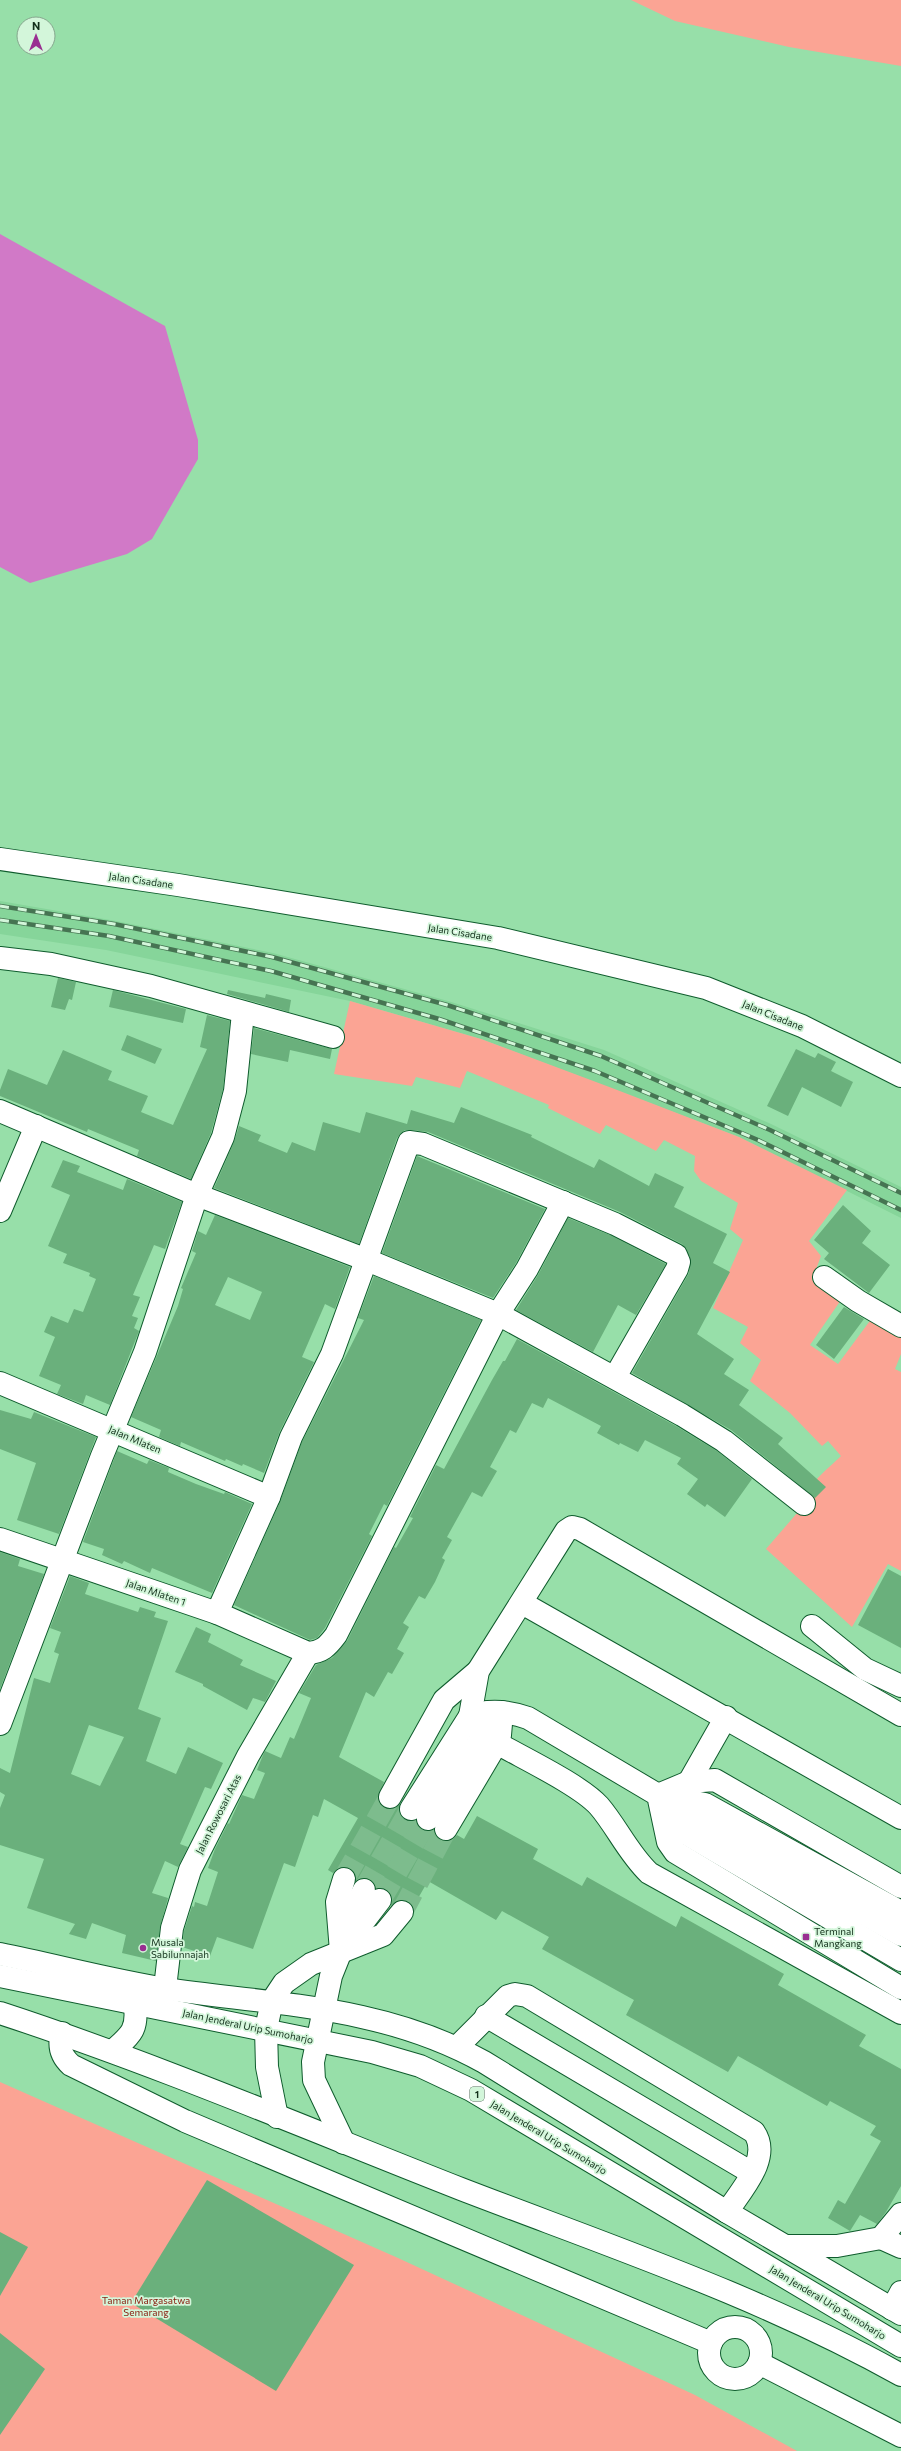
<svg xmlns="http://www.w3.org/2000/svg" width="901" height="2451" font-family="Commissioner,sans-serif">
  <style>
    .built { fill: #86d59a }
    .green { fill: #fba494 }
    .water { fill: #d179c7 }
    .building { fill: #6ab07c; fill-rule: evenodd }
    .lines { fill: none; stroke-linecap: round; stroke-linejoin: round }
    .minor-tunnel { stroke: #7dbc8d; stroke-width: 22; stroke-dasharray: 22 11; stroke-linecap: butt }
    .minor-casing { stroke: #0f5c2d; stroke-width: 24 }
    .highway-casing { stroke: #0f5c2d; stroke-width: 24 }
    .minor { stroke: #fff; stroke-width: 22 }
    .highway { stroke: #fff; stroke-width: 22 }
    .rail-casing { stroke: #467452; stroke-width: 4.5 }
    .rail { stroke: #d3f6da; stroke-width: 3; stroke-dasharray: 9; stroke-linecap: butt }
    .poi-dot { fill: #992f91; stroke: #d3f6da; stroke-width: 1.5 }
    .labels { text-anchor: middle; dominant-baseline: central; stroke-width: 3.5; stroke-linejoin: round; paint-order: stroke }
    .shield { fill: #d3f6da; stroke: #4d6b54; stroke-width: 1 }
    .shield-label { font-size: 9px; font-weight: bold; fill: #13301b }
    .street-label { font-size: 10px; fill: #13301b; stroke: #d3f6da }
    .poi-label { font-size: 10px; fill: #13301b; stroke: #d3f6da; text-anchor: start }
    .park-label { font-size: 10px; fill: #8b2315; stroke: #d3f6da }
  </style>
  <rect width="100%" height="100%" fill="#97dfa9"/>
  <polygon class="built" points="0,901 116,921 273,953 448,1001 604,1050 771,1124 901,1187 901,1218 739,1137 481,1039 350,1001 106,950 0,934"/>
  <g class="green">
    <polygon points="631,0 901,0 901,66 789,47 675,21"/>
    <path d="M350,1001L481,1039L612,1088L739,1137L847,1190L809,1241L821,1256L812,1280L843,1297L810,1345L838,1364L872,1318L901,1331V1354L895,1369L901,1372V1571L888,1564L852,1627L766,1549L804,1505C804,1486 828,1469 841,1456L828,1441L822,1446L790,1413L750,1381L761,1360L740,1343L748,1327L713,1308L743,1240L730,1229L738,1203L701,1181L694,1171L695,1156L664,1140L656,1151L606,1125L600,1134L548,1108L549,1105L467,1071L460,1088L416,1077L412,1086L334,1074Z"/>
    <polygon points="0,2082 398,2258 695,2395 797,2451 0,2451"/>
  </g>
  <polygon class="water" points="0,234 165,326 198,440 198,459 152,539 127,554 30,583 0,567"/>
  <g class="building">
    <polygon points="58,978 76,982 72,1000 69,999 65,1010 51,1007"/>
    <polygon points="113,990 186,1009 183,1023 109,1007"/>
    <polygon points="228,990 265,998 266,994 291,1000 289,1012 227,994"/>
    <polygon points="207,1015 230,1021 223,1089 211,1133 191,1179 137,1156 139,1150 88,1129 87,1132 0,1096 0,1090 8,1069 47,1085 63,1050 112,1071 108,1080 148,1096 141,1112 173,1125 207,1049 200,1047"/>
    <polygon points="254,1028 332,1049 330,1059 290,1050 288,1062 251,1054"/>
    <polygon points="127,1035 162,1049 155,1064 121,1050"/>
    <polygon points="796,1049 815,1058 818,1053 836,1062 831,1071 853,1082 841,1107 802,1087 788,1116 767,1106"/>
    <polygon points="461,1107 532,1135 531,1137 594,1168 599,1159 649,1186 655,1173 684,1187 674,1207 727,1234 713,1263 730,1272 697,1334 734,1359 724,1374 749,1390 739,1405 783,1438 778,1444 826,1487 815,1498 731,1430 632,1373 689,1273 690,1257 682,1244 620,1212 428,1132 411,1130 405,1130 397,1138 359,1244 214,1188 234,1142 239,1126 261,1135 258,1141 287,1153 292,1142 315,1151 323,1122 360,1133 366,1112 407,1124 411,1110 454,1123"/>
    <polygon points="417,1156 545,1209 516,1263 493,1298 382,1253"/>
    <polygon points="63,1160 80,1166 77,1172 123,1190 127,1179 182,1202 165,1249 154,1245 133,1295 140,1297 132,1316 138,1318 134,1328 139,1331 110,1405 86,1395 83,1404 57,1394 61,1385 39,1376 55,1337 44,1332 51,1316 68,1323 74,1309 83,1312 96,1279 89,1276 90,1273 63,1263 67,1254 48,1246 70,1195 51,1187"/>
    <polygon points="843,1205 871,1231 862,1243 890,1265 869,1293 824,1259 829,1253 814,1240"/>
    <path d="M215,1215L350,1267L335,1309L325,1304L302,1357L314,1362L280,1431L264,1473L243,1464L242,1466L226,1459L225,1461L181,1442L180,1446L159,1437L161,1430L131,1417L178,1306L183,1289L181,1288L196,1253L192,1251L198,1231L206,1235ZM228,1277L262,1292L250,1320L215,1305Z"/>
    <polygon points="568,1218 610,1235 666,1264 636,1315 618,1305 593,1352 516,1310 538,1275"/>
    <polygon points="374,1276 481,1320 387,1506 384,1504 369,1534 372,1536 325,1628 317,1638 310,1640 234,1605 280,1502 302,1442 364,1320 358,1318"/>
    <polygon points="844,1307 864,1319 834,1359 816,1345"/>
    <polygon points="517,1339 676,1426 717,1451 752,1479 725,1517 707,1504 705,1507 687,1494 698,1479 677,1464 681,1458 645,1440 638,1452 620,1443 619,1445 597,1433 601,1426 548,1398 543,1408 532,1403 516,1433 510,1430 490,1467 497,1471 482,1497 472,1492 447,1537 452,1540 442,1558 445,1560 435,1582 425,1599 419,1596 403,1623 409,1627 397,1649 404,1653 392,1674 388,1672 374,1697 366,1692 339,1757 384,1782 378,1797 384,1808 391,1809 400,1804 400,1814 404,1819 416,1820 422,1830 434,1830 440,1840 452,1840 457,1835 464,1839 477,1816 538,1849 533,1859 582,1886 587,1877 676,1927 681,1916 784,1974 778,1985 866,2035 859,2046 901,2069 901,2186 886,2212 877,2224 860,2215 850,2231 828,2218 838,2200 845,2204 881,2141 870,2135 876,2126 830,2101 827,2106 738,2056 728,2072 626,2015 634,2000 542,1949 549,1937 502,1911 496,1920 428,1881 413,1907 404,1900 397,1900 391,1906 392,1896 388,1890 376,1888 370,1879 363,1878 356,1881 353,1871 347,1867 341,1867 333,1873 328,1870 358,1818 324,1799 318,1817 313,1815 295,1867 284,1863 253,1949 217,1937 210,1956 182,1947 184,1931 192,1906 194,1907 195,1902 207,1906 218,1872 208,1868 215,1849 228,1823 229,1824 242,1795 254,1799 265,1773 257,1770 263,1755 265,1751 281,1758 290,1737 294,1739 311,1698 299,1693 316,1665 332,1658 347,1641 394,1547 396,1548 413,1518 410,1517 436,1465 444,1469 492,1380 503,1361 505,1361"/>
    <polygon points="0,1410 31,1419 34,1412 96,1437 59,1534 17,1520 36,1463 0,1449"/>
    <polygon points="117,1451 147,1464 149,1460 169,1468 168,1472 196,1484 224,1494 225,1492 252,1504 212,1593 152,1568 150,1573 124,1561 122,1564 102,1555 104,1549 83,1542"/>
    <polygon points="0,1552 20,1559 18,1566 44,1574 0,1689"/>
    <polygon points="888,1569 901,1576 901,1648 858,1625"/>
    <path d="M70,1576L89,1583L85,1594L138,1612L140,1607L156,1612L154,1617L168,1621L138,1709L161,1718L146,1761L176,1774L188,1747L223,1763L211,1789L205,1787L180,1844L188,1847L178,1867L165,1861L152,1893L168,1898L160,1927L156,1961L122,1953L126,1935L92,1923L86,1939L69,1934L75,1924L27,1908L44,1859L0,1845V1808L5,1795L0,1792V1768L10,1773L34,1678L50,1683L59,1654L54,1652L61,1632L50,1628ZM89,1725L124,1737L100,1786L71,1774Z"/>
    <polygon points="196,1627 211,1634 208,1642 243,1660 240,1665 276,1681 265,1702 253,1698 247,1710 203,1686 203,1684 175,1672"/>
    <polygon points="207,2180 354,2265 276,2391 131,2303"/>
    <polygon points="0,2232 28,2247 0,2296"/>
    <polygon points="0,2333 45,2369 0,2435"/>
  </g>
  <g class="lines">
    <g class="minor-tunnel">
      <polyline points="344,1879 390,1797"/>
      <polyline points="364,1890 411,1809"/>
      <polyline points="380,1900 428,1819"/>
      <polyline points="402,1912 446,1829"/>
    </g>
    <g class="minor-casing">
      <g id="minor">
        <polyline points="0,859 178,885 498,938 706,988 802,1026 901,1076"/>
        <polyline points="0,958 51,964 151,986 333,1037"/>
        <polyline points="0,1111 197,1195 367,1260 498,1314 682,1415 724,1441 804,1504"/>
        <polyline points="0,1211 36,1126"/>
        <polyline points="824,1277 858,1301 901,1326"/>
        <polyline points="0,1383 269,1497"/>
        <path d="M0,1539L217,1613L308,1653C322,1652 327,1647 336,1635L498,1314L527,1269L563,1202"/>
        <polyline points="522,1603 901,1818"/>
        <polyline points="217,1613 269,1497 291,1437 332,1354 409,1142 423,1144 615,1224 676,1255 679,1262 677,1269 615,1377"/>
        <polyline points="812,1626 865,1669 901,1686"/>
        <polyline points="470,1716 478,1671 566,1531 572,1527 580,1529 901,1715"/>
        <polyline points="0,1724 102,1456 145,1352 197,1195 223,1137 235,1091 243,1013"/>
        <path d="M497,1743C523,1758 580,1785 599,1806C617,1827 628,1853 649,1873L901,2013"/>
        <polyline points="689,1782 726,1717"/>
        <polyline points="658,1795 689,1782 715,1780 901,1887"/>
        <polyline points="390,1797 444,1700 478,1671"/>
        <polyline points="673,1798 705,1804 901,1912"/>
        <polyline points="664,1799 901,1935"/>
        <polyline points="663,1803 685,1833 901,1960"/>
        <path d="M411,1809L470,1716C490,1709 508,1711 528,1718L658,1795L668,1842L675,1852L901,1988"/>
        <polyline points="428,1819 485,1732 488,1712"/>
        <polyline points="446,1829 497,1743 500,1735 502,1712"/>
        <polyline points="341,1933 364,1890"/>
        <polyline points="341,1951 337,1902 344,1879"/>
        <polyline points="165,1988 172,1928 190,1870 248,1756 308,1653"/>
        <polyline points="486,2016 752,2173"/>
        <path d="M62,2033C58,2047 61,2056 71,2065L185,2121L711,2343"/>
        <path d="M457,2047L508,1996L515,1994L527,1996L754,2132C772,2158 741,2190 727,2212"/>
        <polyline points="277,2117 267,2067 266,2029 272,2001 284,1983 311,1964 383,1935 402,1912"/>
        <polyline points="344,2143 314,2080 313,2062 331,1976 341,1951 380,1900"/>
        <polyline points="881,2238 901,2247"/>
        <polyline points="788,2246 837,2246 881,2238 901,2214"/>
        <polyline points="892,2309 901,2292"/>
        <circle cx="735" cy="2353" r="26"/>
        <polyline points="759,2363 901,2436"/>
      </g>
    </g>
    <g class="highway-casing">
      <g id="highway">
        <path d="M0,1954C55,1965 110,1980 166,1989C277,2005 384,2006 484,2062L727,2212L901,2314"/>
        <polyline points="0,1976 372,2052 420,2066 471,2090 901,2346"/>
        <path d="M0,2013C156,2064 308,2129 461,2189C609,2246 762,2297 901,2375"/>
        <path d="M113,2051C129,2036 138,2031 135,2007L131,2002"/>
      </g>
    </g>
    <use href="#minor" class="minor"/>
    <use href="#highway" class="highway"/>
    <g class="rail-casing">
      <g id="rail">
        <polyline points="0,906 114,924 272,957 447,1005 601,1056 770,1130 901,1193"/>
        <polyline points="0,920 109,936 271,971 439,1019 595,1071 758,1140 901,1210"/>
      </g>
    </g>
    <use href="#rail" class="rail"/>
  </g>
  <g class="poi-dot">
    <rect x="802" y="1933" width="8" height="8" rx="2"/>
    <circle cx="143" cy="1948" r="4"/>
  </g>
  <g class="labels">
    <rect class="shield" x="470" y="2087" width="14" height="14" rx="3"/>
    <g class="shield-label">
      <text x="477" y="2094">1</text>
    </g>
    <g class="street-label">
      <text transform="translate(141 880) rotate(8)">Jalan Cisadane</text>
      <text transform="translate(460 932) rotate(9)">Jalan Cisadane</text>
      <text transform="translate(773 1015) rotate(22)">Jalan Cisadane</text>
      <text transform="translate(135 1439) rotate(23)">Jalan Mlaten</text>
      <text transform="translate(156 1592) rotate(19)">Jalan Mlaten 1</text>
      <text transform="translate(218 1814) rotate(-63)">Jalan Rowosari Atas</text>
      <text transform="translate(248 2026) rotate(12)">Jalan Jenderal Urip Sumoharjo</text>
      <text transform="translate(549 2137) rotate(31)">Jalan Jenderal Urip Sumoharjo</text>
      <text transform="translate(828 2302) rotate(31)">Jalan Jenderal Urip Sumoharjo</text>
    </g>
    <g class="poi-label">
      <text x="814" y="1931">Terminal<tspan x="814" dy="12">Mangkang</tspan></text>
      <text x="151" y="1942">Musala<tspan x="151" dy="12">Sabilunnajah</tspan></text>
    </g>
    <g class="park-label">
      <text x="146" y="2300">Taman Margasatwa<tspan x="146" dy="12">Semarang</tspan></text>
    </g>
  </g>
  <g transform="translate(36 36)"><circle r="19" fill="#d3f6da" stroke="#86a78e"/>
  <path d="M0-3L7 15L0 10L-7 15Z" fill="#992f91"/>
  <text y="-6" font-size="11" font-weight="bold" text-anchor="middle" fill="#13301b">N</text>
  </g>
</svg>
